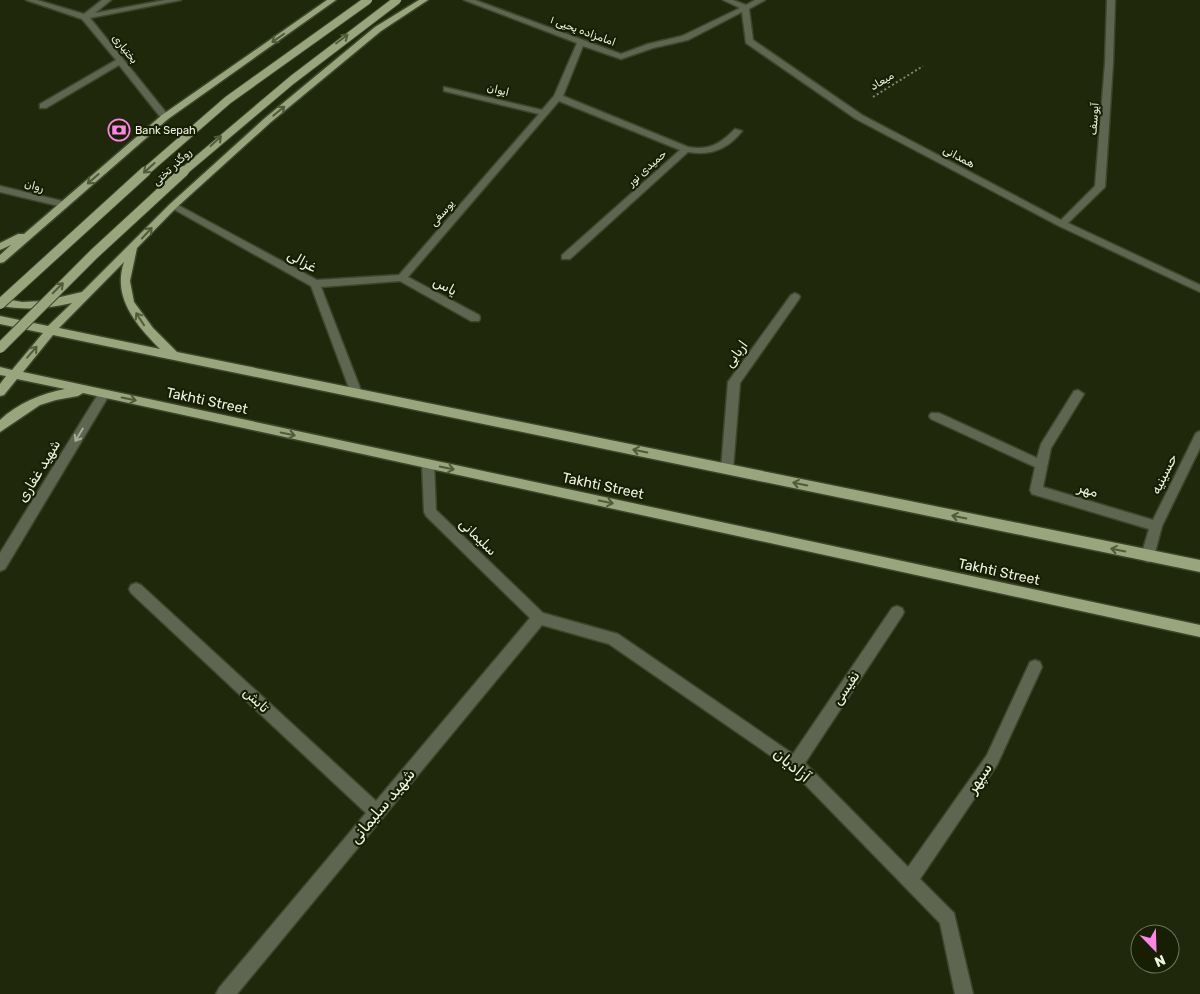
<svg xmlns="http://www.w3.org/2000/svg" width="1200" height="994" font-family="Rubik,Vazirmatn,sans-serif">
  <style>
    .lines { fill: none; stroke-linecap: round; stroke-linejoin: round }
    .street-casing { stroke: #3d452a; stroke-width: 3 }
    .primary-casing { stroke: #3d452a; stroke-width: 3 }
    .path { stroke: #7f866f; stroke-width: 2; stroke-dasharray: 2 2.5; stroke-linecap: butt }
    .street { fill: #5e6551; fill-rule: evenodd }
    .primary { fill: #98a57d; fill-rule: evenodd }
    .primary-bridge-far1-casing { stroke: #3d452a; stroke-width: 10; stroke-linecap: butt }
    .primary-bridge-casing { stroke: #3d452a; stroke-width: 12; stroke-linecap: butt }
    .primary-bridge-far1 { stroke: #98a57d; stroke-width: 8 }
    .primary-bridge { stroke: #98a57d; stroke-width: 10 }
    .oneway { stroke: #515b3a }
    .oneway2 { stroke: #a6ac9a }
    .labels { text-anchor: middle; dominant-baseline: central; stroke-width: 4.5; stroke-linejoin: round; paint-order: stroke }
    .far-street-label { font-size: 11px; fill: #eef4e3; stroke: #171e03 }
    .far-poi-label { font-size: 11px; fill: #eef4e3; stroke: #171e03; text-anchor: start }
    .street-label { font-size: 14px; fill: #eef4e3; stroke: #171e03 }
    .near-street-label { font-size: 16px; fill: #eef4e3; stroke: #171e03 }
  </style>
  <rect width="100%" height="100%" fill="#20280c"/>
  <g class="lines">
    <g class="street-casing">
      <g id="street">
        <polygon points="26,0 37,0 84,14 102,0 111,0 95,13 165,0 181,0 90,18 168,115 168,119 162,119 119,65 46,108 40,108 40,104 116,60 82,19"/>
        <path d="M464,0H475L621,54L648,44L682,36L740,8L723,0H733L746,5L755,0H765L749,9L753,40L862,115L1061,220L1095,186L1105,63L1107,0H1115L1113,63L1105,187L1068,223L1200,285V292L1059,226L856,119L746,43L742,12L688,40L653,48L621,59L583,46L563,96L688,147C709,151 720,144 735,129L742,131C728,149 711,156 688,152L570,259H562V255L680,150L559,101L408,277L479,315L480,318L479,321H471L400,281L321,287L362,393L360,396H352L311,286L168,206L173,203L176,204L317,280L399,275L539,114L444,91V87L542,110L554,96L577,43Z"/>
        <polygon points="0,186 66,202 68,204 63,207 0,192"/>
        <polygon points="795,293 799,295 800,297 799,299 740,383 733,469 731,472 723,472 721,469 728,382 791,295"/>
        <polygon points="104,390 108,391 110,394 108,397 5,569 0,571 0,553 100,391"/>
        <polygon points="1078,390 1084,394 1051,448 1043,487 1153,520 1196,433 1200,431 1200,448 1162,526 1153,560 1148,562 1143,560 1141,556 1149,529 1032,494 1030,490 1035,467 931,419 929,416 931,413 939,413 1037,458 1041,444 1074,391"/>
        <polygon points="428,459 432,461 434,464 436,510 543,613 618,634 793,754 892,608 897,606 902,608 904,612 902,616 805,763 908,867 987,755 1030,662 1035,660 1040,662 1042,667 997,765 920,879 954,913 973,994 955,994 940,923 790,769 609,644 542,625 237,994 216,994 219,988 366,813 131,593 129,589 131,585 136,583 141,585 376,801 530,618 426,516 424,512 422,464 424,461"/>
      </g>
    </g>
    <g class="primary-casing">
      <g id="primary">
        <polygon points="327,0 336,0 168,119 4,262 0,263 0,255 11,245 0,250 0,243 18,234 24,234 162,115"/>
        <path d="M419,0H428L381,31L271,122L176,208L137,248L130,281L134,302L153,328L177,352L1200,560V572L53,335L23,372L1200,625V637L83,393L78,396L56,400L40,405L0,432V420C18,403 41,394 65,389L17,379L4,395L0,396V384L6,376L0,375V367L12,370L43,333L0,324V316L48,326L72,303C47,309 25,310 0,306V298L22,302L43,301L82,292L170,204L265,118L375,27ZM124,262C112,297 136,325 160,349L59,328Z"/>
      </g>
    </g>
    <polyline class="path" points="873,97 923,66"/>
    <use href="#street" class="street"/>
    <use href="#primary" class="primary"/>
    <g class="primary-bridge-far1-casing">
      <g id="primary-bridge-far1">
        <polyline points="145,172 228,100 368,0"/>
        <polyline points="183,172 292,80 397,0"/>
      </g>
    </g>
    <g class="primary-bridge-casing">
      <g id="primary-bridge">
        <polyline points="0,304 146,171"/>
        <polyline points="0,348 94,254 184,171"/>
      </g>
    </g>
    <use href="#primary-bridge-far1" class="primary-bridge-far1"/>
    <use href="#primary-bridge" class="primary-bridge"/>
  </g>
  <defs><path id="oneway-shaft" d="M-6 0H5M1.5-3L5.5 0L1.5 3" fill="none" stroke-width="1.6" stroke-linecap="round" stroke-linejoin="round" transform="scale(1.25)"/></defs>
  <g class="oneway">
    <use href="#oneway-shaft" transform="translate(278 38) rotate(145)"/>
    <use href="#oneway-shaft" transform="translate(342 39) rotate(-37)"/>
    <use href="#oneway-shaft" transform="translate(279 111) rotate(-39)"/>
    <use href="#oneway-shaft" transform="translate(216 141) rotate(-43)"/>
    <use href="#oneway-shaft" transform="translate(149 168) rotate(138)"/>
    <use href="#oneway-shaft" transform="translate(93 179) rotate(139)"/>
    <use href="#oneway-shaft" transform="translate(147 233) rotate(-47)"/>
    <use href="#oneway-shaft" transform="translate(58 288) rotate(-45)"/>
    <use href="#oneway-shaft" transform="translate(140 319) rotate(-123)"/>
    <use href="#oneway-shaft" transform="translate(32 352) rotate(-49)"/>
    <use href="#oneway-shaft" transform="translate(129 399) rotate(12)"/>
    <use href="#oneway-shaft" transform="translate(288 434) rotate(12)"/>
    <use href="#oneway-shaft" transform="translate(640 451) rotate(-168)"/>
    <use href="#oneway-shaft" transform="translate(447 468) rotate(12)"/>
    <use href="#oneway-shaft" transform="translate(800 484) rotate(-168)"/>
    <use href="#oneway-shaft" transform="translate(606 502) rotate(12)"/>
    <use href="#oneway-shaft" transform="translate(959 517) rotate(-168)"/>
    <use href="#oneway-shaft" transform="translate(1118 550) rotate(-168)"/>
  </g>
  <use class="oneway2" href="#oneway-shaft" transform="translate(79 435) rotate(121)"/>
  <defs>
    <g id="bank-ring" transform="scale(1.125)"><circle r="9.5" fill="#171e03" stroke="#fc86e3" stroke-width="1.5"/><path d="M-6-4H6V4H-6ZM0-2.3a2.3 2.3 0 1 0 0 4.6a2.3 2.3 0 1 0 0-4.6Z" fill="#fc86e3"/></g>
  </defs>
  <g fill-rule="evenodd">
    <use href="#bank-ring" x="119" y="130"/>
  </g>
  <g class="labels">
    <g class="far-street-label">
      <text transform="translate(583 31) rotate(20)">امامزاده یحیی ۱</text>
      <text transform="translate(125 49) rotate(51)">بختیاری</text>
      <text transform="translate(882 81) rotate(-31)">میعاد</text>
      <text transform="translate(498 90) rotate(13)">ایوان</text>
      <text transform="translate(1094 119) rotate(-86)">آیوسف</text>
      <text transform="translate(959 157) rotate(28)">همدانی</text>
      <text transform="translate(172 167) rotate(-43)">روگذر تختی</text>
      <text transform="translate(647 168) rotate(-42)">حمیدی نور</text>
      <text transform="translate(34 186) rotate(14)">روان</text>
      <text transform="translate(442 213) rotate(-49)">یوسفی</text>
    </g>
    <g class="far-poi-label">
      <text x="135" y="130">Bank Sepah</text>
    </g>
    <g class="street-label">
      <text transform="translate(302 261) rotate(29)">غزالی</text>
      <text transform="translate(445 286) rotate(28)">یاس</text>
      <text transform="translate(736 354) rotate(-54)">اربابی</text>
      <text transform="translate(207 401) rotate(12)">Takhti Street</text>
      <text transform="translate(39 471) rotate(-59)">شهید غفاری</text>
      <text transform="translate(1164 474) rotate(-64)">حسینیه</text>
      <text transform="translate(603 486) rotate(12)">Takhti Street</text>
      <text transform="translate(1088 490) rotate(17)">مهر</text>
      <text transform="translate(478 537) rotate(44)">سلیمانی</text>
      <text transform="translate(999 572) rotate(12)">Takhti Street</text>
      <text transform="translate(846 688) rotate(-56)">نفیسی</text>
      <text transform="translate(256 700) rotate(43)">تابش</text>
    </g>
    <g class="near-street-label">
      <text transform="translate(792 765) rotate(40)">آزادیان</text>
      <text transform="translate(979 778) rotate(-56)">سپهر</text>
      <text transform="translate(382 806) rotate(-50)">شهید سلیمانی</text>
    </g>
  </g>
  <g transform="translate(1155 949) rotate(157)"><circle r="24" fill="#171e03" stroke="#6d745d"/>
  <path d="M0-4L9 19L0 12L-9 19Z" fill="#fc86e3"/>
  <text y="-8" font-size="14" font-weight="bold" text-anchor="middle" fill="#eef4e3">N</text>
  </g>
</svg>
